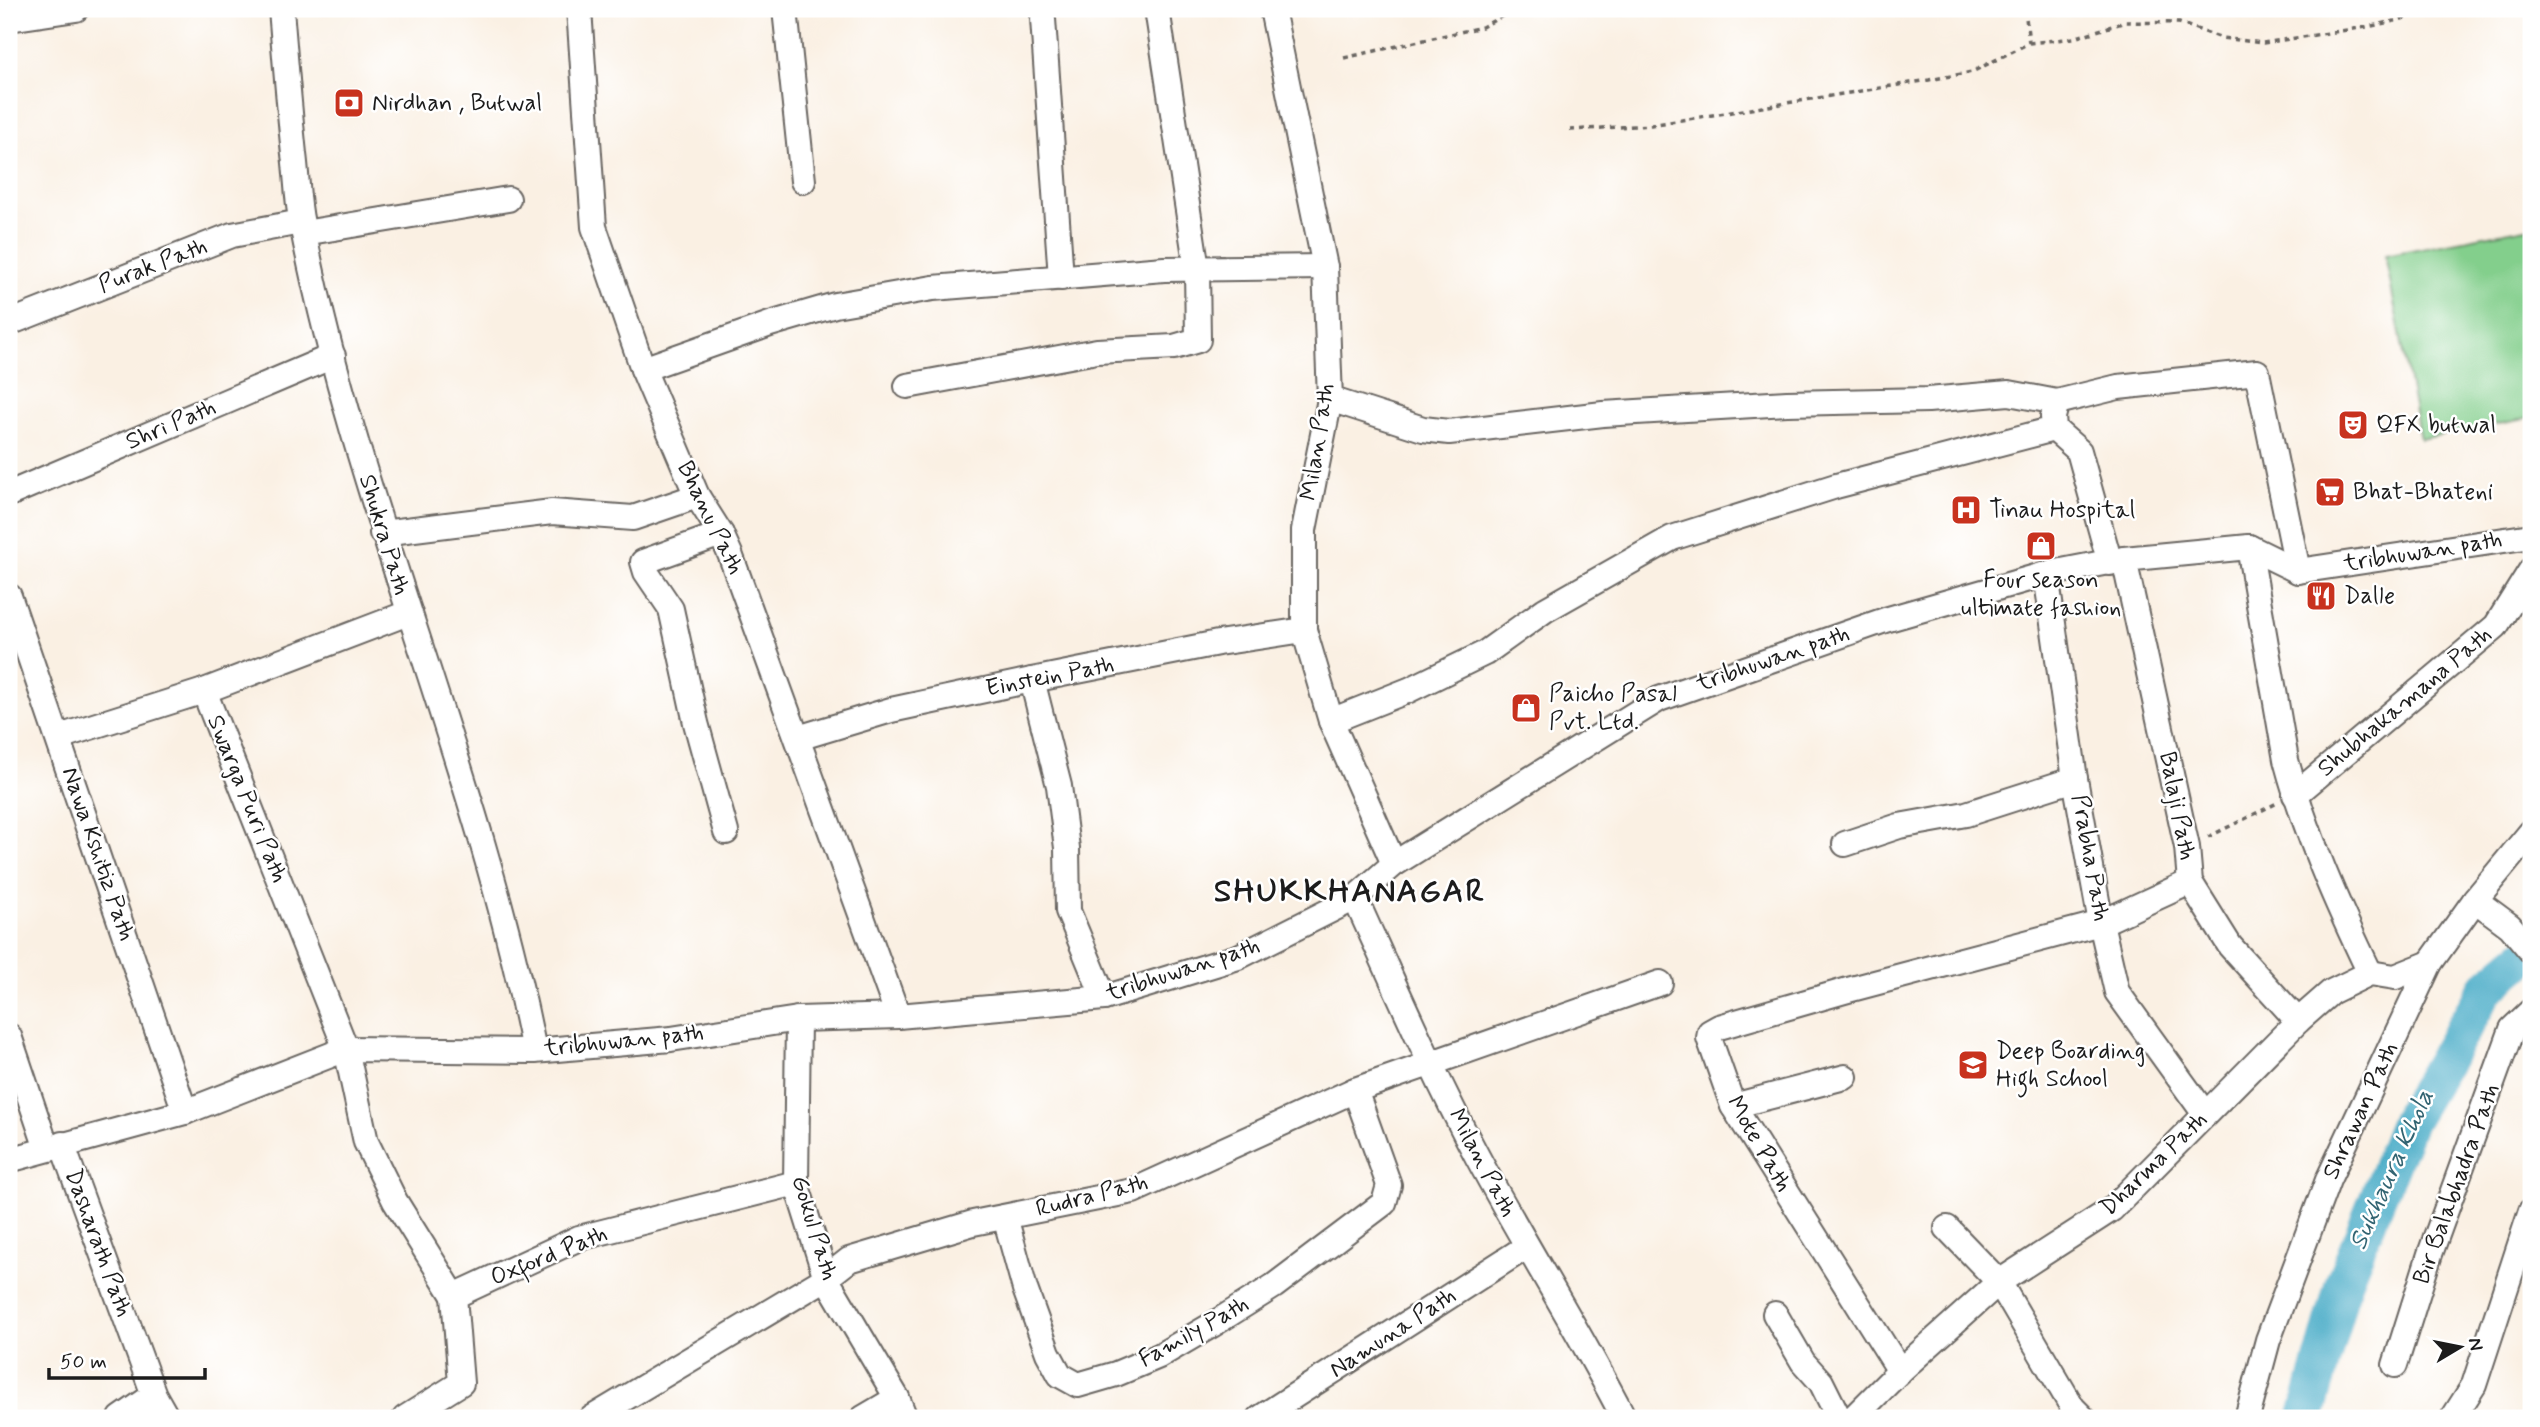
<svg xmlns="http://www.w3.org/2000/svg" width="2540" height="1427" font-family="Mynerve,sans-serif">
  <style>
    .green { fill: #83cf8c; stroke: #507654; stroke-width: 2 }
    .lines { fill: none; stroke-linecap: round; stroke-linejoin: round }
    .river { stroke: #48acc7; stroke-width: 37 }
    .minor-casing { stroke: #6a6662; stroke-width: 28 }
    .path { stroke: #6a6662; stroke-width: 3.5; stroke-dasharray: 5 5; stroke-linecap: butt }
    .minor { stroke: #fff; stroke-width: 24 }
    .labels { text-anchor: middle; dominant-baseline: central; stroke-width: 5; stroke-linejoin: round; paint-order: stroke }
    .poi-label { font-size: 24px; fill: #1c1c1c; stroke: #fff; text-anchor: start }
    .street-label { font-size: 24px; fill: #1c1c1c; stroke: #fff }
    .water-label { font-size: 26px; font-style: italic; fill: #326472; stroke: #fff }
    .district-label { font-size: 32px; font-weight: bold; letter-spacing: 2px; fill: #1c1c1c; stroke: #fff }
  </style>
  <rect width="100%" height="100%" fill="#fff"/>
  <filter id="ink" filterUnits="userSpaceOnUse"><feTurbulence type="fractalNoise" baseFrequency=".0143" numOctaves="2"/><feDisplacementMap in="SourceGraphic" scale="14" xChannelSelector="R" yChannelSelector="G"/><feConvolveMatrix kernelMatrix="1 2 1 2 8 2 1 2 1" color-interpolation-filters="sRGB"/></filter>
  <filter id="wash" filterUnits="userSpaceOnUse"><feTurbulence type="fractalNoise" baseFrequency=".00686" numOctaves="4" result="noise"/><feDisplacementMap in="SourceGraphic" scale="28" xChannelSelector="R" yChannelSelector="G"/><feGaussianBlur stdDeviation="1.57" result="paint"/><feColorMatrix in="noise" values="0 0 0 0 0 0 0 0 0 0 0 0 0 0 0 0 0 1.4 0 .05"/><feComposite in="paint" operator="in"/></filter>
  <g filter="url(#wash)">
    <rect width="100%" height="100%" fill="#faf0e3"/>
    <polygon class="green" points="2531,227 2531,418 2420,439 2385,255"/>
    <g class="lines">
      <polyline class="river" points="2306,1418 2344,1281 2409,1120 2487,988 2531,951"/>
    </g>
  </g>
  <g filter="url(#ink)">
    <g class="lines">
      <g class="minor-casing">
        <g id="minor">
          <path d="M281,9C285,57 289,106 294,154C297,177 297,201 302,224C356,506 479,769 534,1051"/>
          <polyline points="579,9 594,227 643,369 697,496 721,534 730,554 898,1016"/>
          <polyline points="785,9 803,181"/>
          <polyline points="1272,9 1325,267 1330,399 1304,530 1304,630 1331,721 1394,864"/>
          <polyline points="9,19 76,9"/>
          <polyline points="1043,19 1061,278"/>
          <polyline points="304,233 508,199"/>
          <polyline points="9,323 232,235 301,222"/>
          <polyline points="643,369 770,324 835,305 933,288 1164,269 1325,267"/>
          <polyline points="907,386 1097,351 1174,347 1198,340 1197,269 1157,9"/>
          <polyline points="1330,399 1423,429 1449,432 1603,414 1787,403 1928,400 2009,393 2057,402"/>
          <polyline points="2054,429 2079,451 2110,563"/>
          <polyline points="9,494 333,356"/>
          <polyline points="382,533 552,512 633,518 697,496"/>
          <polyline points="721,534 643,562 646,572 671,609 696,723 726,832"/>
          <path d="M2249,547L2286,760C2306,835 2337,904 2370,973"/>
          <polyline points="2124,559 2187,847 2190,882 2230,946 2298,1021"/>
          <polyline points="2046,574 2075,779 2101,923 2117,992 2205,1114"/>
          <polyline points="9,596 185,1112"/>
          <polyline points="1032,680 1059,786 1067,848 1068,911 1104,998"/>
          <polyline points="204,691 408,613"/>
          <polyline points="1331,721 1409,690 1485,653 1545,610 1672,538 1836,486 2054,429 2053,417 2057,402 2118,387 2257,372 2298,571"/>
          <polyline points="59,737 204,691 346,1049 366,1142 395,1201 454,1296"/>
          <polyline points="798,738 891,710 1032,680 1218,643 1304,630"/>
          <polyline points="2295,795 2496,626 2531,570"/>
          <polyline points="1845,844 1899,826 1966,814 2075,779"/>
          <path d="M1355,898C1395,986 1433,1074 1478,1158C1525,1246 1579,1330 1624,1418"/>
          <polyline points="2475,900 2510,926 2531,951"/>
          <polyline points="798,1019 796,1183 826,1278 897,1398 905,1418"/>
          <polyline points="9,1036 47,1149"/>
          <polyline points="1733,1106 1845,1077"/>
          <polyline points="62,1144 154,1395 167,1418"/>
          <polyline points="9,1160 185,1112 346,1049 534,1051 671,1039 798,1019 898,1016 1104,998 1238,957 1355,898 1394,864 1659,699 1885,620 2046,574 2124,559 2249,547 2298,571 2531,536"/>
          <polyline points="1005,1217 1025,1289 1048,1353 1060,1375 1078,1385 1116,1374 1159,1356 1212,1325 1274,1286 1384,1203 1389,1185 1355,1090"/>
          <polyline points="1947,1228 1999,1282 2073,1408 2083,1418"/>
          <polyline points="1775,1314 1803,1362 1821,1382 1839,1418"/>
          <polyline points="2395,1365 2430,1254 2512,1029 2531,1011"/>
          <polyline points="1900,1371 1733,1106 1709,1038 1710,1032 1719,1027 1848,990 2101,923 2190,882"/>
          <polyline points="121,1418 154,1395"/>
          <polyline points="405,1418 461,1383 454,1296 579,1238 796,1183"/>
          <polyline points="592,1418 826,1278 849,1260 973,1223 1133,1191 1355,1090 1660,983"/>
          <polyline points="863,1418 897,1398"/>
          <polyline points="1260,1418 1526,1247"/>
          <polyline points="1853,1418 1900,1371 1999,1282 2112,1209 2298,1021 2331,992 2370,973 2395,977 2430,963"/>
          <polyline points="2247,1418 2268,1340 2328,1180 2430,963 2475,900 2531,832"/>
          <polyline points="2453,1418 2474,1385 2531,1211"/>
        </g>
      </g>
      <g class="path">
        <polyline points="2025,9 2029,43"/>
        <polyline points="1344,58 1482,27 1504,15 1509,9"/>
        <polyline points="1570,130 1651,125 1929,80 1972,72 2029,43 2074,38 2125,22 2179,23 2222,38 2263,43 2367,27 2399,20 2433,9"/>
        <polyline points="2208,837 2277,803"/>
      </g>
      <use href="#minor" class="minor"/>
    </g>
  </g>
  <defs>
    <g id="bank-square" transform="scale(1.575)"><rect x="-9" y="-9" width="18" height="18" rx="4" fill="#c8321e" stroke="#fff"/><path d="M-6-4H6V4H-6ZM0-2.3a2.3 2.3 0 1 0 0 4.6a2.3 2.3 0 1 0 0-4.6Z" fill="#fff"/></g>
    <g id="theatre-square" transform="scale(1.575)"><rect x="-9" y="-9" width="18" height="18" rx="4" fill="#c8321e" stroke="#fff"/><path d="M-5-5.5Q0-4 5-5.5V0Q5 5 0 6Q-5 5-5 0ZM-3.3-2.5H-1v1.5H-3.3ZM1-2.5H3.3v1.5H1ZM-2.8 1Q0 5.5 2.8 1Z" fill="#fff"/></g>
    <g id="supermarket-square" transform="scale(1.575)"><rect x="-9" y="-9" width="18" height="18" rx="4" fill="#c8321e" stroke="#fff"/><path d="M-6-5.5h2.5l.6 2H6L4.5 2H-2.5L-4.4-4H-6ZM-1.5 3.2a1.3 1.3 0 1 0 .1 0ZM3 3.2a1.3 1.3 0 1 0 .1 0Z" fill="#fff"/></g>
    <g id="hospital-square" transform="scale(1.575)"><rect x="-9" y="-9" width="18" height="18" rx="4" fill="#c8321e" stroke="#fff"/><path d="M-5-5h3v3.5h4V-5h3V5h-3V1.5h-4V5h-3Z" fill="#fff"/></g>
    <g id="shop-square" transform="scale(1.575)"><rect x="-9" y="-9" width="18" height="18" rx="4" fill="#c8321e" stroke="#fff"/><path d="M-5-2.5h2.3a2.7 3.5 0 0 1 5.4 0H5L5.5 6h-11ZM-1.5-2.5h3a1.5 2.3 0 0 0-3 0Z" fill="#fff"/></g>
    <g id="restaurant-square" transform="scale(1.575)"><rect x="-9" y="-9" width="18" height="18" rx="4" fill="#c8321e" stroke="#fff"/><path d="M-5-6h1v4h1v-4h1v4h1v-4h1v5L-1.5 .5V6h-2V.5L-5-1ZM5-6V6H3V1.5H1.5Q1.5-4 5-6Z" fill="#fff"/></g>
    <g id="school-square" transform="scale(1.575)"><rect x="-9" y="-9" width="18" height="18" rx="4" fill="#c8321e" stroke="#fff"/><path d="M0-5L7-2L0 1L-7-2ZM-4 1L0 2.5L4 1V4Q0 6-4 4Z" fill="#fff"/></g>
  </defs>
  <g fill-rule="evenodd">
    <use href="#bank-square" x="349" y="103"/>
    <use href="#theatre-square" x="2353" y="425"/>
    <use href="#supermarket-square" x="2330" y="492"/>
    <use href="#hospital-square" x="1966" y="510"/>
    <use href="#shop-square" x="2041" y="546"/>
    <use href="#restaurant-square" x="2321" y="596"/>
    <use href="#shop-square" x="1526" y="708"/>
    <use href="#school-square" x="1973" y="1065"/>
  </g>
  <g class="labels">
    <g class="poi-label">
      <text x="372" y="103">Nirdhan , Butwal</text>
      <text x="2376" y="425">QFX butwal</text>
      <text x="2353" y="492">Bhat-Bhateni</text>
      <text x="1989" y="510">Tinau Hospital</text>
      <text x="2041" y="580" text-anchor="middle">Four season<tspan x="2041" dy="28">ultimate fashion</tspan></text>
      <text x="2344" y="596">Dalle</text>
      <text x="1549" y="694">Paicho Pasal<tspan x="1549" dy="28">Pvt. Ltd.</tspan></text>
      <text x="1996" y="1051">Deep Boarding<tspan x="1996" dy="28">High School</tspan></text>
    </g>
    <g class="street-label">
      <text transform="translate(153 266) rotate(-21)">Purak Path</text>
      <text transform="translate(171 425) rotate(-23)">Shri Path</text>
      <text transform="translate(1318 442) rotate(-81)">Milan Path</text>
      <text transform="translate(710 518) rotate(64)">Bhanu Path</text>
      <text transform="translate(384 535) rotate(73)">Shukra Path</text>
      <text transform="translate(2423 552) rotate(-9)">tribhuwan path</text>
      <text transform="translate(1773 659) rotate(-19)">tribhuwan path</text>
      <text transform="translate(1050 677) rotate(-11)">Einstein Path</text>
      <text transform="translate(2405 702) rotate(-40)">Shubhakamana Path</text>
      <text transform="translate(247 799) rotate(68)">Swarga Puri Path</text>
      <text transform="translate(2177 806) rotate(79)">Balaji Path</text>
      <text transform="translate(98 854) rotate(71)">Nawa Kshitiz Path</text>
      <text transform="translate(2090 858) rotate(80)">Prabha Path</text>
      <text transform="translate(1183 970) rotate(-18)">tribhuwan path</text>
      <text transform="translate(624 1041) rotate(-6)">tribhuwan path</text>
      <text transform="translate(2361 1111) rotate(-65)">Shrawan Path</text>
      <text transform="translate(1759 1144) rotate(60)">Mote Path</text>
      <text transform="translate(1482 1163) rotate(62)">Milan Path</text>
      <text transform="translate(2154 1164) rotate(-44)">Dharma Path</text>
      <text transform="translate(2457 1184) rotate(-70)">Bir Balabhadra Path</text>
      <text transform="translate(1092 1196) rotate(-14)">Rudra Path</text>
      <text transform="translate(814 1228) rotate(73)">Gokul Path</text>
      <text transform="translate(98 1243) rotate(70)">Dasharath Path</text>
      <text transform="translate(549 1256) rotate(-22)">Oxford Path</text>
      <text transform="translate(1194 1332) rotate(-29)">Family Path</text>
      <text transform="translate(1393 1333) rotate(-33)">Namuna Path</text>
    </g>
    <g class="water-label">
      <text transform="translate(2392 1170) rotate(-66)">Sukhaura Khola</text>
    </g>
    <g class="district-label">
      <text x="1350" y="892">SHUKKHANAGAR</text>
    </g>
  </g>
  <rect width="2540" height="1427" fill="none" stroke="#fff" stroke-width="35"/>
  <g transform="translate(2460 1347) rotate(80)" stroke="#ffffff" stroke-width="5" paint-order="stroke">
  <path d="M0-5L12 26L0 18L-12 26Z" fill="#1c1c1c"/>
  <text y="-10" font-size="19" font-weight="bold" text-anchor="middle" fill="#1c1c1c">N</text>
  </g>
  <path d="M49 1368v10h156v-10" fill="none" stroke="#1c1c1c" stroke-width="3.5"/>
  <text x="60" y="1368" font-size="21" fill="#1c1c1c" stroke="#ffffff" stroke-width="5" paint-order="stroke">50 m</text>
</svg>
